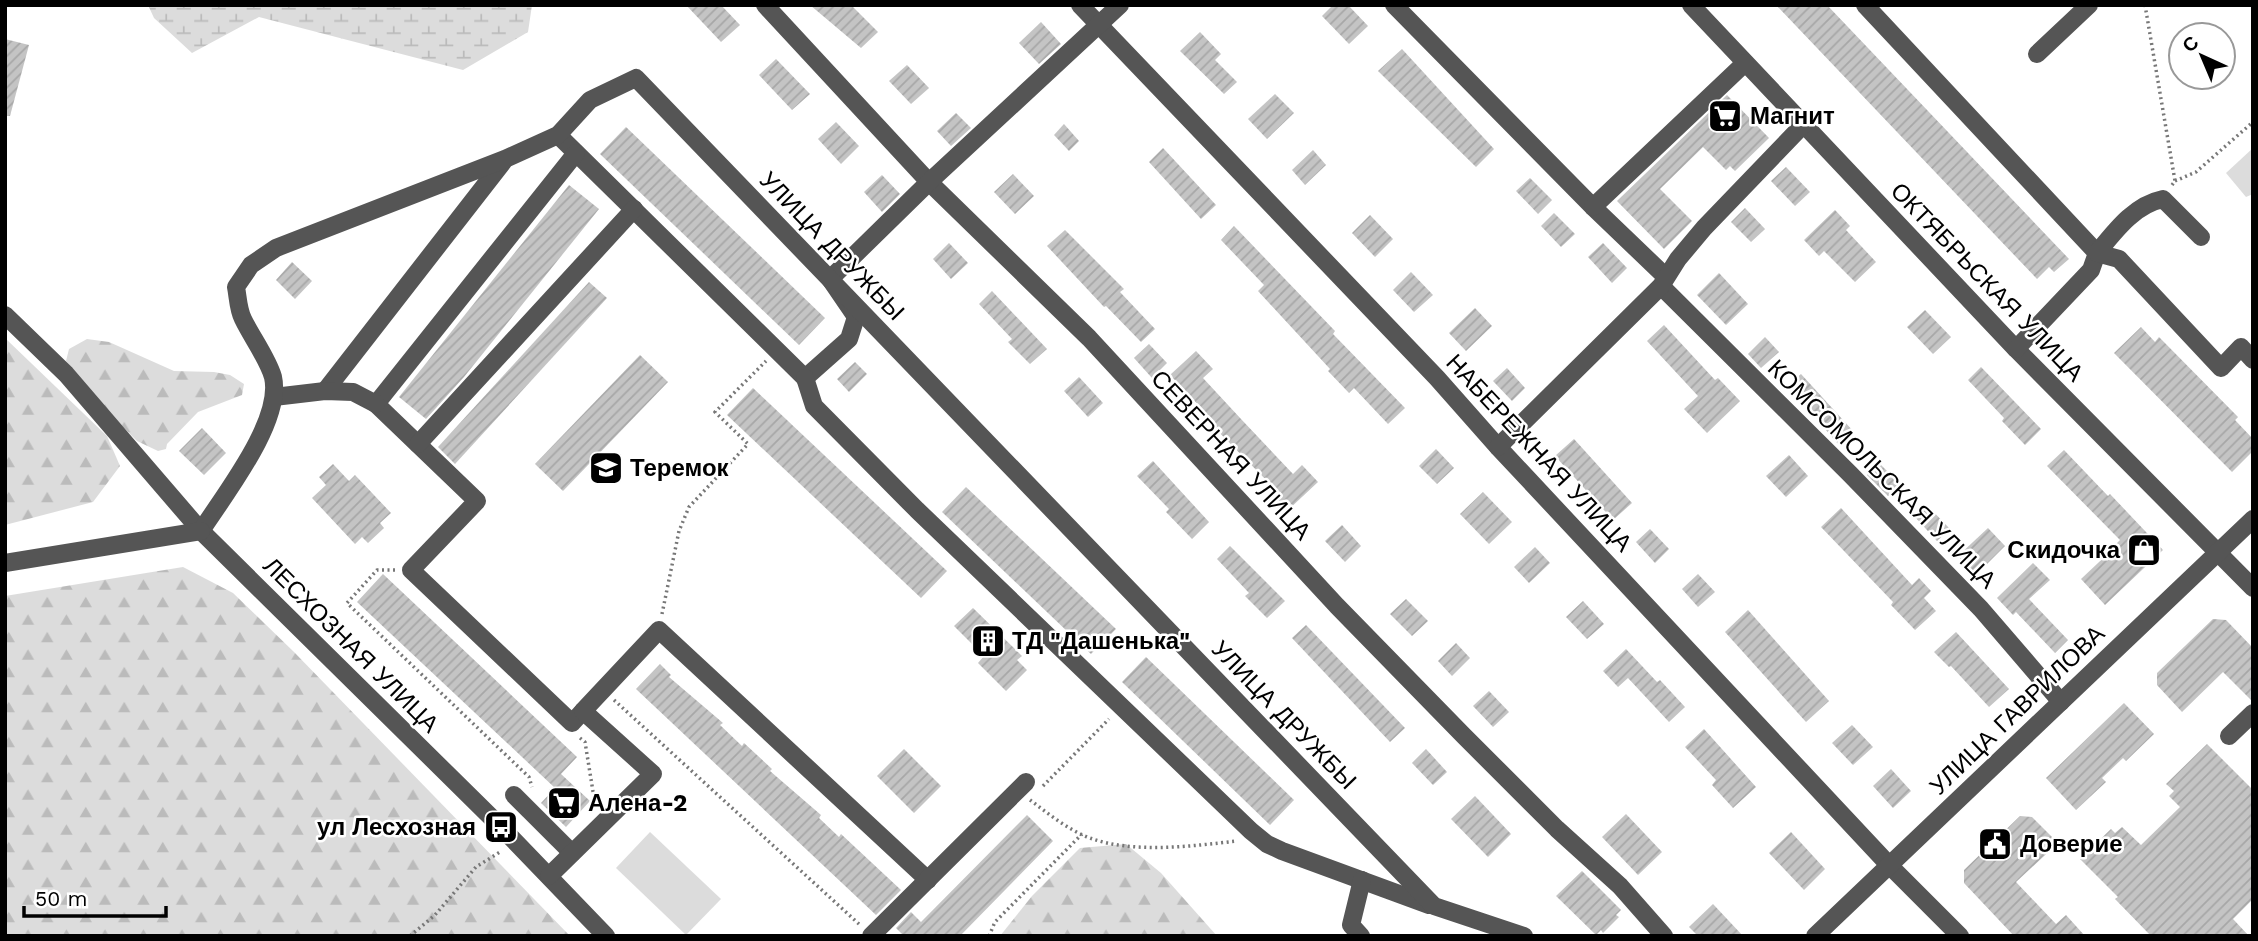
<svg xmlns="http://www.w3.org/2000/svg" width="2258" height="941" font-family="'Work Sans',sans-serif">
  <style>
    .green { fill: #dcdcdc }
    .forest { fill: url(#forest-firs) }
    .wetland { fill: url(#wetland-marsh) }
    .building { fill: url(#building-hatch) }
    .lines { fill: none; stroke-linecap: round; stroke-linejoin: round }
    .path { stroke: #777; stroke-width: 3.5; stroke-dasharray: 2 3.5; stroke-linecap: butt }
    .minor { stroke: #555; stroke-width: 18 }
    .labels { text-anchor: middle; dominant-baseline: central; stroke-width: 5; stroke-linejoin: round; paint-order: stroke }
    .poi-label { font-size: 24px; font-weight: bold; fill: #000; stroke: #fff; text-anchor: start }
    .street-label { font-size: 24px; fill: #000; stroke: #fff }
  </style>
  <defs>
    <pattern id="forest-firs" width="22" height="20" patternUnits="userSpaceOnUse" patternTransform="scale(1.75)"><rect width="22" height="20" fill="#dcdcdc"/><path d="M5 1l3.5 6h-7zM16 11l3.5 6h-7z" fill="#bbb"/></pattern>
    <pattern id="wetland-marsh" width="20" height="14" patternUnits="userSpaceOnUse" patternTransform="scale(1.75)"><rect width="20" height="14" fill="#dcdcdc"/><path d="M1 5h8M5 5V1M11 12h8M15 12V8" fill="none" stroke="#bbb"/></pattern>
    <pattern id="building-hatch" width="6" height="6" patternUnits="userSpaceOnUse" patternTransform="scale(1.75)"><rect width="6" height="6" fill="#c4c4c4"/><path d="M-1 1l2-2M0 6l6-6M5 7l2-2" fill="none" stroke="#a7a7a7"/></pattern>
  </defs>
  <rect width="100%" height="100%" fill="#fff"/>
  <g class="green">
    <polygon points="2253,148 2253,194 2246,197 2226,173"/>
    <polygon points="650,832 721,899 686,935 616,868"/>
  </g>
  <g class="forest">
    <polygon points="5,338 107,436 120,466 93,502 5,525"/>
    <polygon points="87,339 109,342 174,371 214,372 230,375 244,384 242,395 198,412 167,444 166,449 158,451 137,441 107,411 66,361 69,349"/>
    <polygon points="183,567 233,593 294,652 570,936 5,936 5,596"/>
    <polygon points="1126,844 1161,873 1217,936 1000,936 1032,896 1080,848"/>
  </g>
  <polygon class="wetland" points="148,5 532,5 528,32 463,70 259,17 192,53 154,18"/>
  <g class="building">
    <polygon points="686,5 721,5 740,25 721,42"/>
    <polygon points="810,5 851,5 878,32 861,48"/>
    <polygon points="1333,5 1348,5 1368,26 1349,44 1322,16"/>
    <polygon points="1776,5 1827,5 2069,259 2054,272 2049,267 2037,279"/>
    <polygon points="1041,22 1061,44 1039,64 1019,43"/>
    <polygon points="1200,32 1221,54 1215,60 1237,82 1224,94 1180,51"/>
    <polygon points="5,39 29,45 10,116 5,116"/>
    <polygon points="1402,49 1494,149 1476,167 1378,71"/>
    <polygon points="776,59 810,94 792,110 759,75"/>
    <polygon points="907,65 929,88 911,104 889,81"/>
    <polygon points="1275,94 1294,113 1267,139 1248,119"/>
    <polygon points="1727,95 1769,138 1735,171 1730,166 1726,170 1703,147 1660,189 1692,221 1664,249 1617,201"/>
    <polygon points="956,113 971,128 951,146 937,131"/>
    <polygon points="836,122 859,146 841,164 818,139"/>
    <polygon points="1064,124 1079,141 1069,151 1054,135"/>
    <polygon points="626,127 825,318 799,345 600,154"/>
    <polygon points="1163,148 1216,205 1201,219 1149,162"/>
    <polygon points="1313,150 1326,165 1305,185 1292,170"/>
    <polygon points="1786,167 1810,192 1795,206 1771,181"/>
    <polygon points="1013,174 1034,196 1015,214 994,192"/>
    <polygon points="882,175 900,194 882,212 864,192"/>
    <polygon points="1530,178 1552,200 1538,214 1516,191"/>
    <polygon points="569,185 599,209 464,377 426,419 399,397"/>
    <polygon points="1745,208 1765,229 1751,242 1731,222"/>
    <polygon points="1835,210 1850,226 1846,230 1876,262 1855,282 1824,251 1819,256 1804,240"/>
    <polygon points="1554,213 1575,234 1561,247 1541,226"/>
    <polygon points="1370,215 1393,239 1375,257 1352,233"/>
    <polygon points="1234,226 1335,331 1333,334 1405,408 1388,424 1354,388 1349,393 1328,371 1330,369 1258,291 1264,285 1221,240"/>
    <polygon points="1065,230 1124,289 1120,292 1155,329 1141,342 1106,306 1104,307 1047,246"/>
    <polygon points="949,243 968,263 951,279 933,259"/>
    <polygon points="1603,243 1627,268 1612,283 1588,257"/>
    <polygon points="292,262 312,281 295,299 276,280"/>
    <polygon points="1411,272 1433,295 1414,312 1393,290"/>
    <polygon points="1719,273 1748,304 1726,325 1697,295"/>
    <polygon points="589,282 607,298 455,464 438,447"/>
    <polygon points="992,291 1047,349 1030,364 1008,342 1012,339 979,304"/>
    <polygon points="1475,308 1492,326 1466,351 1449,333"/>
    <polygon points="1925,310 1951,337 1933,354 1907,327"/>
    <polygon points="1664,325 1715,380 1718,378 1740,401 1707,433 1684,409 1698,396 1647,341"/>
    <polygon points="2141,327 2155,342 2159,337 2238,417 2235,420 2253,439 2253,451 2232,472 2114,353"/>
    <polygon points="1765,337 1779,352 1761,368 1748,354"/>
    <polygon points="1149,344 1167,363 1152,378 1134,358"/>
    <polygon points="1196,351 1213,369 1203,378 1241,419 1293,474 1302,465 1318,482 1287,511 1271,494 1276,490 1202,415 1205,412 1170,375"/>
    <polygon points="640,355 668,382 563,491 535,464"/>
    <polygon points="855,362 867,374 849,392 837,379"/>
    <polygon points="1981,367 2041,429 2025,445 2002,421 2004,418 1968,380"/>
    <polygon points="1507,368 1525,388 1512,401 1493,381"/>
    <polygon points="1801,374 1854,432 1840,446 1825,429 1826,428 1787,387"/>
    <polygon points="1079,377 1103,403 1088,417 1064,391"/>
    <polygon points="753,388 947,571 921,598 727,415"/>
    <polygon points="202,428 226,453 204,475 179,451"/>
    <polygon points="1574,439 1632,503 1613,520 1555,456"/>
    <polygon points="1436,449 1454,468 1437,484 1419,466"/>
    <polygon points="2064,450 2108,496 2110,494 2163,550 2105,605 2081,579 2115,547 2114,546 2120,540 2047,466"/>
    <polygon points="1789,455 1808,476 1786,497 1766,476"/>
    <polygon points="1153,461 1209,522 1192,539 1166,512 1169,509 1137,476"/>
    <polygon points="1879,463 1900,484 1888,496 1867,475"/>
    <polygon points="333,464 349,481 355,475 391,513 380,523 384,528 368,543 362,537 355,544 312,498 326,485 319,477"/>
    <polygon points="966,487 1116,629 1091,654 942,512"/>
    <polygon points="1483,492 1512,522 1489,544 1460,514"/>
    <polygon points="1927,505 1950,529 1937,541 1915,517"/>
    <polygon points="1841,508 1912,585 1919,578 1931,591 1924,598 1936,611 1915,630 1891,605 1893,602 1821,527"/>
    <polygon points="1342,525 1361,546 1345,562 1325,541"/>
    <polygon points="1988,528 2005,546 1976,575 1958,556"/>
    <polygon points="1650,529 1669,549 1655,563 1636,542"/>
    <polygon points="1230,546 1285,601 1267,618 1245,596 1249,593 1217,559"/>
    <polygon points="1535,547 1550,563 1529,583 1514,567"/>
    <polygon points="2033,563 2050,580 2029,599 2068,640 2055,653 2016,612 2013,615 1997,598"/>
    <polygon points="383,574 577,757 561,774 590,801 566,827 541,803 555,788 357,602"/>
    <polygon points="1698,574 1715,592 1698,607 1682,589"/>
    <polygon points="1406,599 1428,621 1412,636 1390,614"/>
    <polygon points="1583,601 1604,624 1587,639 1566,617"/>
    <polygon points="973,608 1022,656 1017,660 1027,670 1006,691 978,663 984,656 954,626"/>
    <polygon points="1748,610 1829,701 1806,722 1725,632"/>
    <polygon points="2213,619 2226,620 2253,648 2253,702 2223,672 2182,712 2157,685 2157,673"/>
    <polygon points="1306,625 1405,728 1390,742 1292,638"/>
    <polygon points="1956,632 2009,689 1989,707 1951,666 1949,667 1934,652"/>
    <polygon points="1456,643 1470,658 1452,676 1438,661"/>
    <polygon points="1626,649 1657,682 1660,680 1685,707 1669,722 1628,678 1618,687 1603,671"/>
    <polygon points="1146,657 1294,800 1270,825 1122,682"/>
    <polygon points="660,664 671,675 669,677 723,723 720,725 742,746 744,743 772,769 770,771 821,815 819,818 839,837 841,834 901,890 876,915 636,689"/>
    <polygon points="1489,691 1509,712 1493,727 1473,706"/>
    <polygon points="2124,703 2154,734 2126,761 2123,758 2102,778 2106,782 2076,810 2046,778"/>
    <polygon points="1852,725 1873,747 1853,765 1832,743"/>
    <polygon points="1704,729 1756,787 1733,808 1712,785 1716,780 1685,747"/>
    <polygon points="2207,744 2253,790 2253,899 2233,919 2249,936 2151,936 2115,899 2118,897 2080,859 2111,829 2115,833 2122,827 2141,845 2180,807 2169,796 2174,791 2166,784"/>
    <polygon points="904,749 941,786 914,813 877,776"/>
    <polygon points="1426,749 1447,772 1433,785 1412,763"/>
    <polygon points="1891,769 1911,791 1893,808 1873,786"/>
    <polygon points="1475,796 1511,834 1488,857 1451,819"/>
    <polygon points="1626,814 1662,852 1638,875 1602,837"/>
    <polygon points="1027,815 1053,841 960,936 904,936 896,928 911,912 921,922"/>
    <polygon points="2020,816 2032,817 2058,843 2016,882 2056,924 2066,915 2085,936 2014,936 1964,883 1964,870"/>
    <polygon points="1791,832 1825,869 1804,890 1769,853"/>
    <polygon points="1582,871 1621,910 1616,915 1619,917 1603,933 1601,930 1596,935 1556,896"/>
    <polygon points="1713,904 1743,936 1698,936 1689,927"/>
  </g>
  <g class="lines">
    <g class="path">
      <polyline points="2145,5 2175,181 2172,185"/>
      <polyline points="2175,181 2196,172 2253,122"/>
      <polyline points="395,570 377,570 347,603 529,777 532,787"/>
      <polyline points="662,614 679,531 689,507 748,444 715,412 766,361"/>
      <polyline points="614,700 859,924"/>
      <polyline points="580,738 585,742 595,804"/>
      <polyline points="1043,786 1109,719"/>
      <path d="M1030,800C1049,814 1068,830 1090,838C1133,854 1193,846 1237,841"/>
      <polyline points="410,936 435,915 476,867 500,852"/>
      <polyline points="989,936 995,922 1082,834"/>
    </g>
    <g class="minor">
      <polyline points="765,5 929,182 1089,338 1337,606 1464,736 1557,829 1620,886 1664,936"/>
      <polyline points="1080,5 1437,378 1498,447 1889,865 1960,936"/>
      <polyline points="1394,5 1593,207 1666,277"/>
      <polyline points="1691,5 2016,349 2253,588"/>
      <polyline points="1865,5 2097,253 2091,270 2016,349"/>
      <polyline points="2037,54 2089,5"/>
      <polyline points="558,135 805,378 849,339 856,317 830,279 929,182 1120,5"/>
      <polyline points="576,153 376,404 477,501 411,570 572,723 583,711"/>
      <polyline points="1593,207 1745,63"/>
      <path d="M2201,237L2163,199C2134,205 2115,231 2097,253L2119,259L2221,368L2241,347L2253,360"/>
      <polyline points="1661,286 1850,474 1981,609 2061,702"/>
      <polyline points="5,315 66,374 201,531 501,827 606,936"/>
      <polyline points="805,378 814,406 917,510 1251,831 1267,844 1282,851 1429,905"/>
      <polyline points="325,391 503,162"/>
      <polyline points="274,397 325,391 353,392 376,404"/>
      <polyline points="418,444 634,209"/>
      <polyline points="1498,447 1661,286 1678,259 1704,228 1803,125"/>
      <path d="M201,531C224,495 283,421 273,377C268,359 251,336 243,319C238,309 238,297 236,287L251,265L276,248L505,159L558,135L590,100L636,78L1434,906L1524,936"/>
      <polyline points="5,563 201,531"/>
      <polyline points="2229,736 2253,713"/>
      <polyline points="514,795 572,853"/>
      <polyline points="549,876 653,774 583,711 659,630 928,880"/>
      <polyline points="871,936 1026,782"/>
      <polyline points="1361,936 1351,925 1362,880"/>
      <polyline points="1815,936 2253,519"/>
    </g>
  </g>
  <defs>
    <g id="supermarket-square" transform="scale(1.75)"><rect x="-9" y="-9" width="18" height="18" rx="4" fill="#000" stroke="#fff"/><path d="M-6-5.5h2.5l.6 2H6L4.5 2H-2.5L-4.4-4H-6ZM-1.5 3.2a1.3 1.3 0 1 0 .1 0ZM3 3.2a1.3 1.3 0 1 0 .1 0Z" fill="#fff"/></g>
    <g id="school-square" transform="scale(1.75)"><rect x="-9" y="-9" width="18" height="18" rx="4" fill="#000" stroke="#fff"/><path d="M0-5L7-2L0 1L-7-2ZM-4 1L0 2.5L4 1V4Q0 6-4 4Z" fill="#fff"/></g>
    <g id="shop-square" transform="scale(1.75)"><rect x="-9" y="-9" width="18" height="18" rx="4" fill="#000" stroke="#fff"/><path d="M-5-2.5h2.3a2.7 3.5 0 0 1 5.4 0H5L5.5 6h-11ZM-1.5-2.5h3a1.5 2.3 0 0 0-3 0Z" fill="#fff"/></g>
    <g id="building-square" transform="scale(1.75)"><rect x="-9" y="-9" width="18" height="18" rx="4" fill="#000" stroke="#fff"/><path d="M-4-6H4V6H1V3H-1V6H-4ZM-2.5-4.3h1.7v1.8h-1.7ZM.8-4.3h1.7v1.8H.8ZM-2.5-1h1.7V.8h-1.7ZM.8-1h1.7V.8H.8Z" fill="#fff"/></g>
    <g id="bus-square" transform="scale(1.75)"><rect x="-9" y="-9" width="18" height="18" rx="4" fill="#000" stroke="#fff"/><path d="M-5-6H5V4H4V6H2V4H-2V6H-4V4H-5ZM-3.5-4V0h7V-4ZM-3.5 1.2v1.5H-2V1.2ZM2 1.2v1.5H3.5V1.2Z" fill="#fff"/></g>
    <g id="civic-square" transform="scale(1.75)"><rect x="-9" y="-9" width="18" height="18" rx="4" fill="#000" stroke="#fff"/><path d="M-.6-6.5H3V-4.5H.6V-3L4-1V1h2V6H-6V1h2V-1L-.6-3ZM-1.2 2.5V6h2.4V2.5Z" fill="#fff"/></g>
  </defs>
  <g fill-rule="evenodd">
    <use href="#supermarket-square" x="1725" y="116"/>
    <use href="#school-square" x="606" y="468"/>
    <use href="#shop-square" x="2144" y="550"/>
    <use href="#building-square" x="988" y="641"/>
    <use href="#supermarket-square" x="564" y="803"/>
    <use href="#bus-square" x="501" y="827"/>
    <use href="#civic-square" x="1995" y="844"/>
  </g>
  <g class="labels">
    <g class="poi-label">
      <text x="1750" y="116">Магнит</text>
      <text x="630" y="468">Теремок</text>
      <text x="2120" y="550" text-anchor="end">Скидочка</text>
      <text x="1012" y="641">ТД "Дашенька"</text>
      <text x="588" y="803">Алена-2</text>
      <text x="476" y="827" text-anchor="end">ул Лесхозная</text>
      <text x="2020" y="844">Доверие</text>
    </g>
    <g class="street-label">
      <text transform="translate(832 246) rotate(46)">УЛИЦА ДРУЖБЫ</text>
      <text transform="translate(1987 282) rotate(46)">ОКТЯБРЬСКАЯ УЛИЦА</text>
      <text transform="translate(1539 453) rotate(47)">НАБЕРЕЖНАЯ УЛИЦА</text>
      <text transform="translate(1231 455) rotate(47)">СЕВЕРНАЯ УЛИЦА</text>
      <text transform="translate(1882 474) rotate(45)">КОМСОМОЛЬСКАЯ УЛИЦА</text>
      <text transform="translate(351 645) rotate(45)">ЛЕСХОЗНАЯ УЛИЦА</text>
      <text transform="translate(2017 710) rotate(-44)">УЛИЦА ГАВРИЛОВА</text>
      <text transform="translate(1284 715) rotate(46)">УЛИЦА ДРУЖБЫ</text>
    </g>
  </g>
  <rect width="2258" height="941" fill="none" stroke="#000000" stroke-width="14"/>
  <g transform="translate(2202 56) rotate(316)"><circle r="33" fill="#ffffff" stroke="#999999" stroke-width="2"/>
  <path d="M0-5L12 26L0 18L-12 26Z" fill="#000000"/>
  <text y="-10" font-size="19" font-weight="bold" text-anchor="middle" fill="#000000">С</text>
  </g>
  <path d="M24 906v10h142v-10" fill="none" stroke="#000000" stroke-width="3.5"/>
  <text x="35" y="906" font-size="21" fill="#000000" stroke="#ffffff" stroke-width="5" paint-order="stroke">50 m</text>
</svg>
